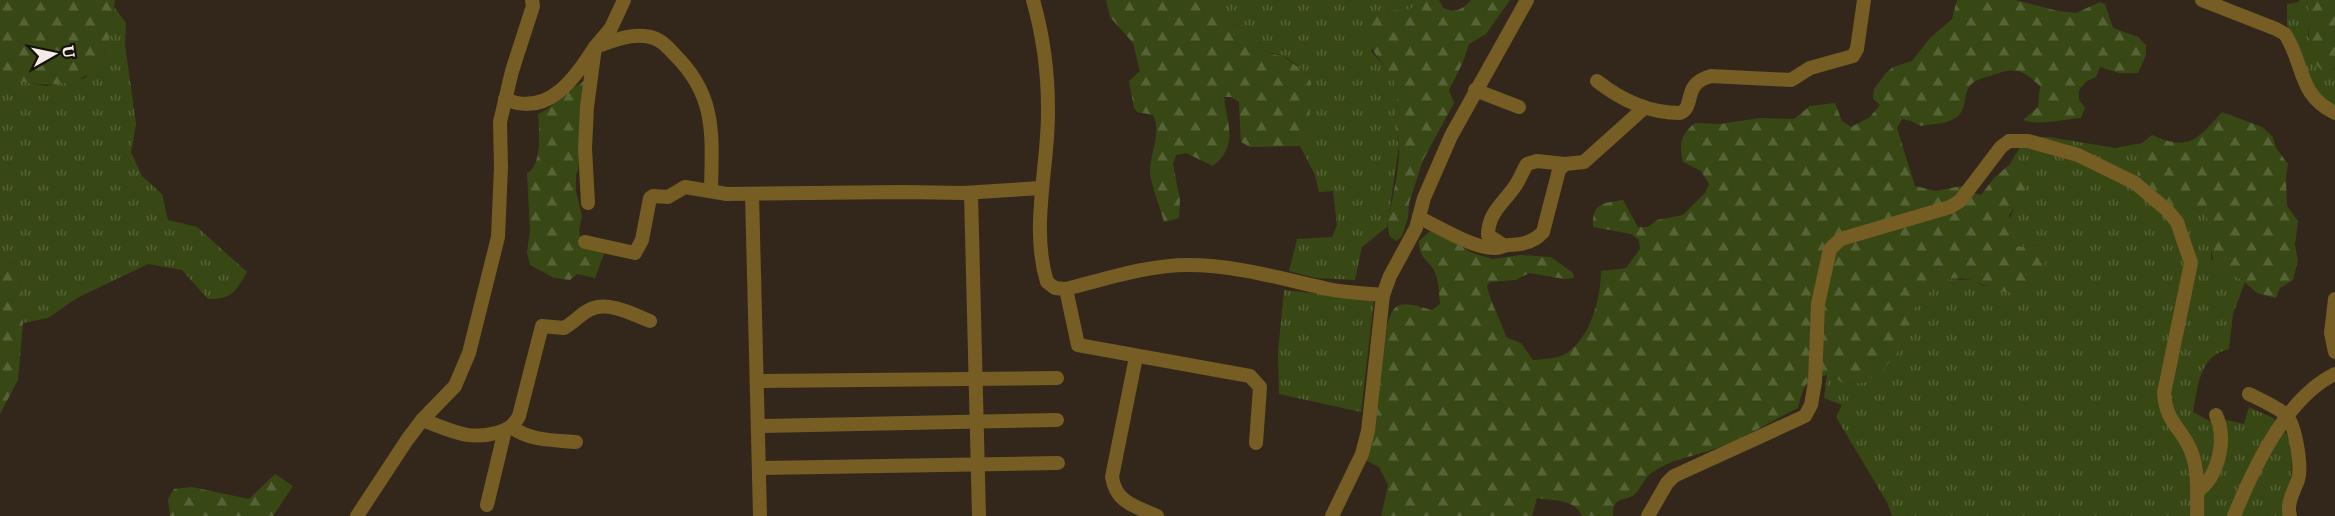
<svg xmlns="http://www.w3.org/2000/svg" width="2335" height="516" font-family="Literata,serif">
  <style>
    .grass { fill: url(#grass-tufts) }
    .forest { fill: url(#forest-firs) }
    .lines { fill: none; stroke-linecap: round; stroke-linejoin: round }
    .minor { stroke: #755d24; stroke-width: 14 }
  </style>
  <defs>
    <pattern id="grass-tufts" width="24" height="20" patternUnits="userSpaceOnUse" patternTransform="scale(1.5)"><rect width="24" height="20" fill="#384815"/><path d="M3 7l-1-3M5 7V3M7 7l1-3M15 17l-1-3M17 17v-4M19 17l1-3" fill="none" stroke="#556337"/></pattern>
    <pattern id="forest-firs" width="22" height="20" patternUnits="userSpaceOnUse" patternTransform="scale(1.5)"><rect width="22" height="20" fill="#384815"/><path d="M5 1l3.5 6h-7zM16 11l3.5 6h-7z" fill="#556337"/></pattern>
  </defs>
  <rect width="100%" height="100%" fill="#33271b"/>
  <g class="grass">
    <path d="M1209,0H1415L1413,8L1403,12L1387,10L1371,51L1392,75L1398,93L1395,124L1399,146L1387,227L1362,247L1355,280L1316,278L1289,271L1297,239L1332,237L1337,225L1333,191L1319,192L1315,175L1300,146L1309,134L1306,73C1299,68 1291,59 1283,56C1276,53 1271,54 1264,50C1256,44 1255,34 1249,26L1228,24L1210,5Z"/>
    <polygon points="2299,0 2307,0 2310,17 2308,37 2333,70 2335,68 2335,108 2315,92 2300,48 2287,26 2287,4 2299,2"/>
    <path d="M114,7L126,23L125,44L136,124L131,152L142,176L162,194L168,220L197,227L247,272C235,292 233,299 208,299L182,270L148,264L77,298L48,318L23,323L18,265L0,258V77L46,86L85,78L105,54Z"/>
    <path d="M2026,137H2049L2115,148L2142,143L2137,176L2180,211L2188,205L2207,216L2211,231V259L2245,282L2233,314L2229,349C2199,355 2198,387 2193,412L2215,424L2226,420L2244,424L2249,407L2273,418L2289,437L2292,452L2291,488L2283,516H1892L1888,504L1836,417L1842,405L1824,398L1827,375H1832L1844,384L1866,382L1896,354L1904,339L1915,307L1941,279L1973,280L1981,285L2006,292H2016L2040,245L2021,247L2012,244C2004,221 2013,209 2026,191L2023,172L2010,164Z"/>
    <polygon points="1284,290 1374,300 1361,412 1279,394 1278,352"/>
  </g>
  <g class="forest">
    <path d="M0,0H115C112,15 111,42 104,55C86,94 35,86 0,77Z"/>
    <path d="M1106,0H1209L1210,5L1228,24L1249,26L1255,33L1258,43L1264,50L1273,54L1283,56L1306,73L1311,82L1309,134L1300,146L1250,147L1241,142L1239,102L1231,97H1224C1227,123 1239,146 1213,166L1186,153L1176,155L1173,164L1180,200L1179,218L1164,222C1160,206 1151,187 1150,171C1150,152 1162,134 1153,115L1137,112L1134,108L1129,81L1140,71L1133,43L1110,17Z"/>
    <path d="M1415,0H1439L1443,8C1455,13 1462,10 1471,0H1510L1486,34L1469,44L1463,62L1449,90L1454,103L1423,160L1409,203L1408,218L1402,236L1397,241L1390,237C1385,221 1390,212 1393,196C1396,181 1400,161 1399,146C1399,138 1395,131 1395,123C1395,114 1398,105 1397,95C1397,64 1358,55 1372,21C1379,4 1398,14 1412,8Z"/>
    <path d="M1957,0H2015L2058,11L2076,13L2100,2L2105,4L2113,28L2138,37L2146,45V55L2138,73H2119L2100,67L2096,77L2087,81L2079,90V100L2085,108L2081,118C2062,119 2041,126 2023,120L2038,107L2040,86C2021,68 2014,67 1990,76C1982,78 1974,80 1969,87C1963,96 1967,109 1957,117C1948,124 1932,124 1921,126L1911,121L1902,119L1897,128L1915,186L1936,191L1961,186L1964,191L1981,195L1994,178L2010,164C2014,166 2020,169 2023,172C2035,186 2017,204 2009,215L2013,225L2009,234L2012,244L2021,247L2040,245L2049,251C2045,271 2030,295 2005,292C1994,290 1984,285 1974,281C1965,277 1951,279 1941,279L1915,307L1906,336L1896,354L1882,371L1866,382L1844,384L1832,375C1805,376 1804,386 1798,408C1771,421 1743,439 1714,449C1692,457 1670,459 1650,474C1644,479 1641,488 1636,493C1625,504 1613,493 1613,516H1582C1575,499 1554,501 1537,498L1532,516H1381L1388,485L1379,467L1365,460C1369,447 1374,434 1376,420C1380,398 1380,320 1396,307C1404,300 1423,308 1432,310L1440,304C1439,295 1439,284 1436,275C1431,260 1419,261 1419,241L1430,231L1440,232L1470,252L1492,259L1521,255L1551,257L1573,273L1574,278L1564,279L1529,273L1516,280L1490,282L1487,286C1490,303 1501,319 1506,337L1521,343L1533,360C1542,359 1552,359 1561,356C1589,344 1601,299 1601,271L1626,268L1640,249L1639,240L1631,234L1593,227C1592,203 1603,203 1623,200L1638,227H1648L1657,220L1683,215L1705,193L1709,184L1701,171L1683,162C1679,144 1680,135 1695,123L1720,124L1760,118L1794,119L1810,106L1835,103L1842,121L1851,127L1870,117L1880,105L1873,99L1874,89L1886,73L1893,67L1912,61L1930,38L1952,19Z"/>
    <path d="M2307,0H2335V68L2324,72C2300,53 2314,25 2307,0Z"/>
    <path d="M585,80L578,170L576,175V191L582,216L579,230L581,244L604,254L595,278L577,274L570,280L554,278L530,265L527,252L530,231L527,173C543,165 539,129 538,114C554,107 556,100 568,90C574,87 580,84 585,80Z"/>
    <path d="M2222,112L2262,127L2273,137L2276,148L2288,164L2286,179L2287,206L2298,221L2295,245L2298,260L2293,280L2280,288L2276,298L2257,293L2241,279L2216,270C2209,253 2212,234 2207,216L2188,205L2180,211L2174,210L2137,176L2142,143L2152,135C2189,152 2198,139 2222,112Z"/>
    <polygon points="0,258 18,265 23,323 18,380 0,414"/>
    <polygon points="275,474 293,486 273,516 170,516 168,499 174,489 192,487 249,499"/>
  </g>
  <g class="lines">
    <g class="minor">
      <path d="M1033,0C1043,35 1048,72 1048,109C1049,164 1030,227 1047,282L1055,288L1066,289C1106,279 1147,265 1188,265C1236,265 1282,279 1328,289C1346,293 1365,293 1383,295"/>
      <path d="M2202,0L2276,29L2285,34C2305,65 2297,94 2335,113"/>
      <path d="M1597,81C1621,100 1649,113 1680,113C1696,107 1681,84 1711,76L1791,80L1810,68L1853,56L1857,49L1864,0"/>
      <polyline points="1475,90 1519,107"/>
      <path d="M505,99C548,118 574,79 595,47C609,42 629,34 644,36C658,37 665,44 674,54C717,96 712,135 711,191"/>
      <polyline points="971,193 979,516"/>
      <polyline points="752,194 760,516"/>
      <polyline points="588,203 585,149 587,107 595,47 611,28 624,0"/>
      <path d="M1420,218C1439,227 1474,249 1495,248C1500,248 1504,245 1509,245C1522,245 1534,242 1543,232L1559,170L1565,164"/>
      <polyline points="585,242 635,253 642,240 650,198 653,196 668,197 685,187 727,194 904,192 963,193 1041,188"/>
      <path d="M1503,245L1488,235C1488,214 1502,204 1513,189C1519,182 1522,172 1527,164L1537,161L1565,164L1584,162L1643,109"/>
      <polyline points="1066,289 1078,345 1250,376 1260,387 1256,443"/>
      <polyline points="2335,299 2331,333 2335,352"/>
      <path d="M1136,357L1112,477C1116,503 1135,506 1157,516"/>
      <polyline points="757,381 1057,378"/>
      <path d="M2249,394C2259,399 2279,408 2286,415C2296,426 2302,467 2298,480C2294,491 2286,504 2290,516"/>
      <path d="M422,420C449,429 467,441 496,433C507,430 514,426 519,416L542,326L564,328C574,323 581,313 591,309C609,301 634,315 650,321"/>
      <polyline points="758,426 1057,420"/>
      <path d="M511,427C530,441 553,440 576,442"/>
      <polyline points="759,468 1058,463"/>
      <path d="M2197,492C2219,476 2227,439 2216,415"/>
      <polyline points="487,505 505,430"/>
      <polyline points="357,516 407,440 422,420 455,386 469,353 498,237 501,167 500,122 512,71 533,6 532,0"/>
      <polyline points="1332,516 1362,454 1368,431 1383,295 1390,276 1416,228 1424,198 1451,136 1527,0"/>
      <path d="M1648,516L1667,483L1674,476L1805,416L1811,405L1815,382L1818,304L1830,249L1841,239L1950,207L1960,201L2001,147L2009,141H2028L2078,155L2135,183L2167,210L2177,222L2191,263L2164,393C2166,423 2182,428 2191,451C2199,470 2197,496 2197,516"/>
      <path d="M2234,516C2254,467 2286,398 2335,374"/>
    </g>
  </g>
  <g transform="translate(54 54) rotate(81)" stroke="#17110c" stroke-width="4.5" paint-order="stroke">
  <path d="M0-4.5L10 22L0 15L-10 22Z" fill="#f4ece4"/>
  <text y="-9" font-size="16" font-weight="bold" text-anchor="middle" fill="#f4ece4">U</text>
  </g>
</svg>
